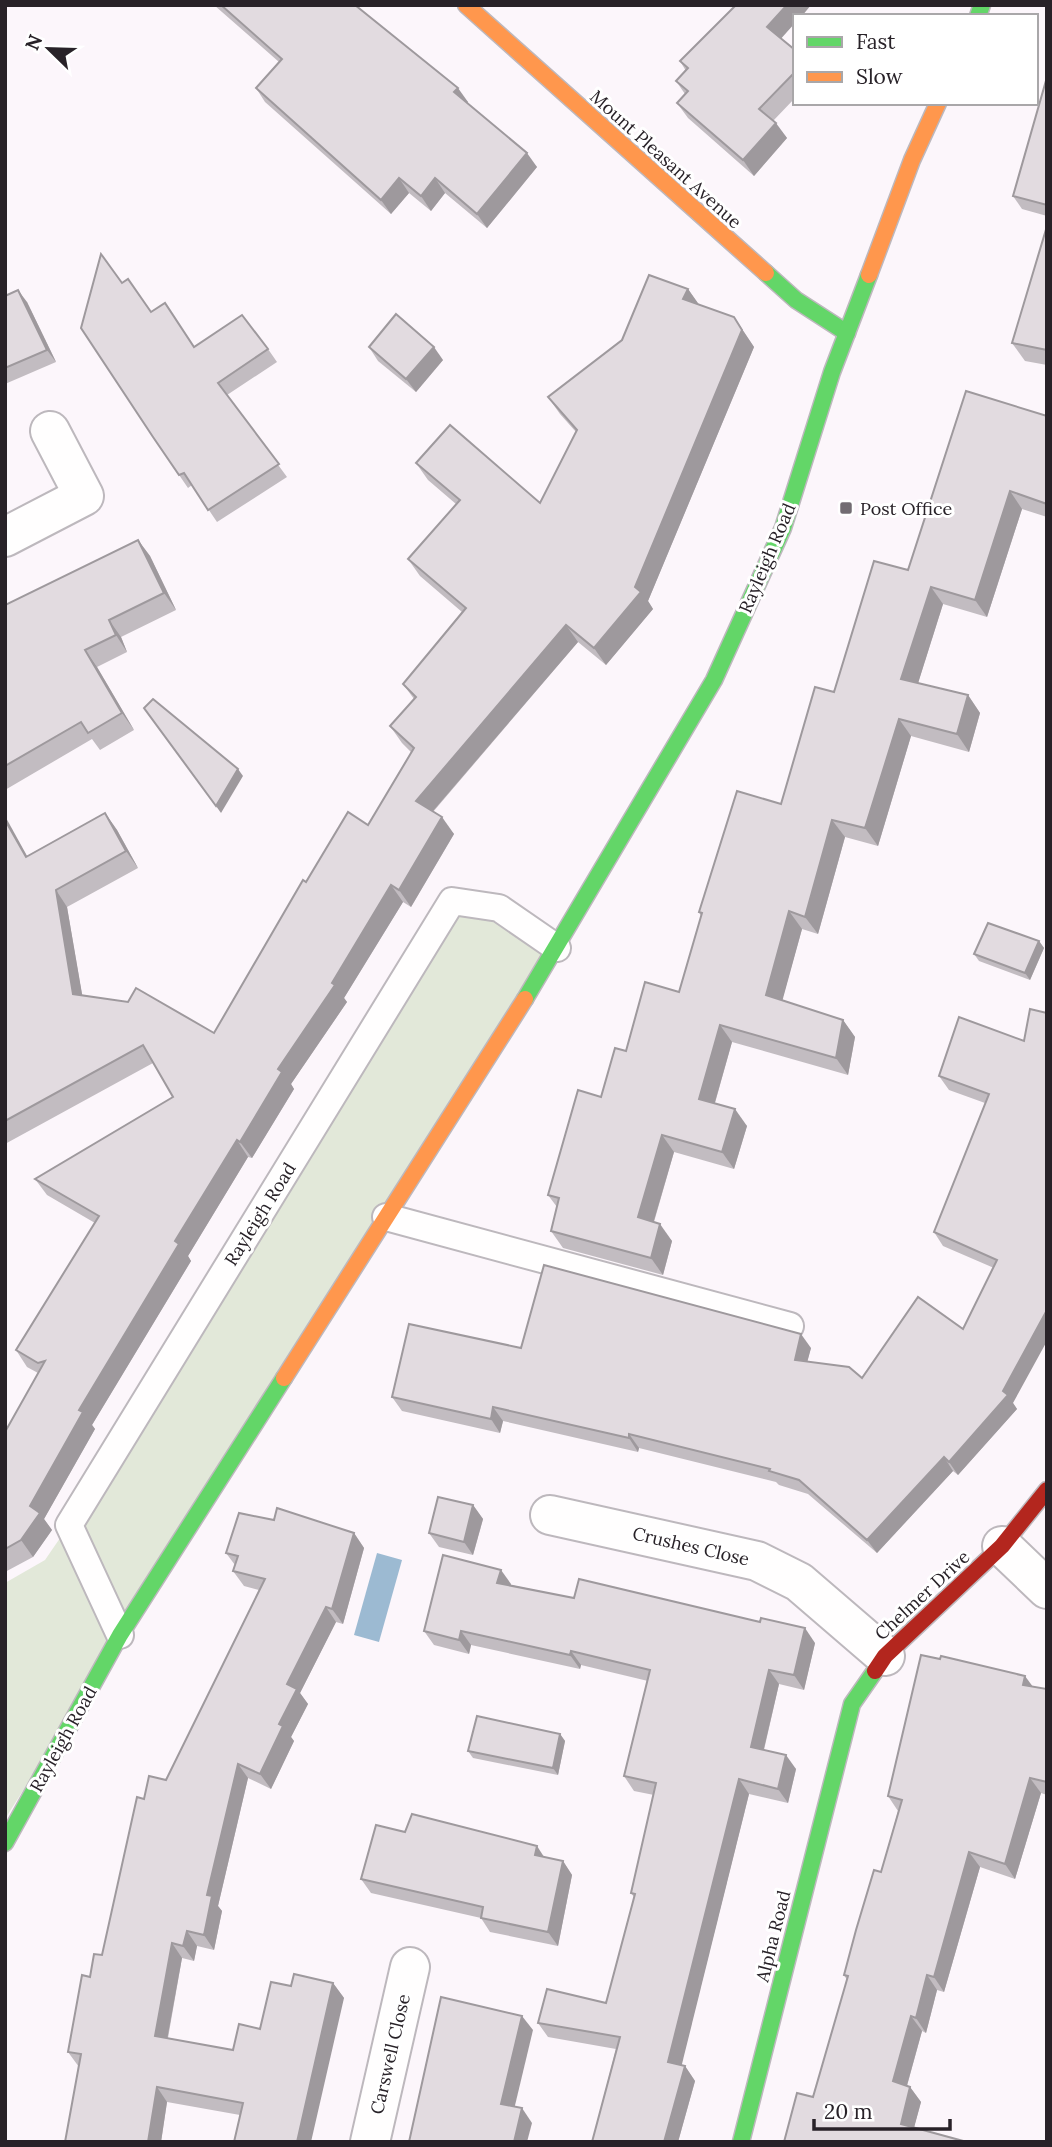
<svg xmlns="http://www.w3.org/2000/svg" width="1052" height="2147" font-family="Lora,serif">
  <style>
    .green { fill: #e2e8d9 }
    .water { fill: #9cbad2 }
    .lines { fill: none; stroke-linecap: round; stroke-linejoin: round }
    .lane-casing { stroke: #bdb8bd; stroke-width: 30 }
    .street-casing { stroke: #bdb8bd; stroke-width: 42 }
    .fast-casing { stroke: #bdb8bd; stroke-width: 19 }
    .slow-casing { stroke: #bdb8bd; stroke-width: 19 }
    .jam-casing { stroke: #bdb8bd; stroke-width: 19 }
    .lane { stroke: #fffefe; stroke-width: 26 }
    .street { stroke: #fffefe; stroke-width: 38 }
    .fast { stroke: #63d668; stroke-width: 16 }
    .slow { stroke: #ff974d; stroke-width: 16 }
    .jam { stroke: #b3261e; stroke-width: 16 }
    .wall { fill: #c2bcc1 }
    .shaded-wall { fill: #9e999d }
    .building { fill: #e2dbe0; stroke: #9e999d; stroke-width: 2 }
    .poi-dot { fill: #726c72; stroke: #fff; stroke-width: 2.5 }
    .labels { text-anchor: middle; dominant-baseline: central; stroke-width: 6; stroke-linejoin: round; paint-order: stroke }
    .street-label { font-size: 18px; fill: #282228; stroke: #fff }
    .poi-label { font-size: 18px; fill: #282228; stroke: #fff; text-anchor: start }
  </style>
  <rect width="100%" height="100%" fill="#fcf6fb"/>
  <polygon class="green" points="452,901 557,948 5,1819 5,1583 45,1560 69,1525"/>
  <polygon class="water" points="377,1553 402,1560 379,1642 354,1635"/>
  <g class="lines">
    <g class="lane-casing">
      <g id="lane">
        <polyline points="386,1217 790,1326"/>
        <polyline points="120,1635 69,1525 452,901 499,908 557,948"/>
      </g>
    </g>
    <g class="street-casing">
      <g id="street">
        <polyline points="5,537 84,496 50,431"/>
        <polyline points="550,1515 757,1561 799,1582 885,1656"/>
        <polyline points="1002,1546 1047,1589"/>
        <polyline points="370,2142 410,1967"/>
      </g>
    </g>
    <g class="fast-casing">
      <g id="fast">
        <polyline points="978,16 982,5"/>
        <polyline points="766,273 796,300 847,333"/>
        <polyline points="525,999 714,680 783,528 832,372 869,275"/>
        <polyline points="5,1843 120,1635 284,1378"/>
        <polyline points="741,2142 852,1704 875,1671"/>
      </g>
    </g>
    <g class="slow-casing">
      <g id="slow">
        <polyline points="466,5 766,273"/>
        <polyline points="869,275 912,160 938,103"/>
        <polyline points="284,1378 525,999"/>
      </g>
    </g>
    <g class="jam-casing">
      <polyline id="jam" points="875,1671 885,1656 1002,1546 1047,1490"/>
    </g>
    <use href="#lane" class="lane"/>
    <use href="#street" class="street"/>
    <use href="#fast" class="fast"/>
    <use href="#slow" class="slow"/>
    <use href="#jam" class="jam"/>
  </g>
  <g class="wall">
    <polygon points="214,5 356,5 468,102 467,103 537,167 487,228 445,193 431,211 409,193 391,214 265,102 256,88 279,62"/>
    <polygon points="781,38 795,50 795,98 773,121 787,138 754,176 688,118 677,103 685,94 676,81 686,71 680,61"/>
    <polygon points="1047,77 1047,216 1022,209 1013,196"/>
    <polygon points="1047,226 1047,365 1025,361 1012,343"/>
    <polygon points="122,283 151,312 194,347 268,349 277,362 227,395 287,477 217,522 192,485 188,488 153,437"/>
    <polygon points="688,289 699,305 734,317 754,347 648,601 653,609 606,665 578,642 433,812 454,834 411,907 403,902 344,998 347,1002 291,1084 294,1089 252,1158 248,1157 188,1256 191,1261 92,1425 95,1429 44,1519 52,1530 33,1557 5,1572 5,1432 38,1373 27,1367 16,1350 95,1223 47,1195 35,1179 173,1097 153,1063 5,1144 5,1000 27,856 105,813 117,830 138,868 67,907 82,995 214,1033 306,882 368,825 411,752 402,743 390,726 414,699 403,684 462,612 420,576 408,559 456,504 428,480 416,463 540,503 576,432 560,414 548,397"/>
    <polygon points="5,296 27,302 56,362 5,384"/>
    <polygon points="369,347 443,360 416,392 378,361"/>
    <polygon points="1047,416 1047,517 1022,509 987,617 943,604 918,683 968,695 980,713 969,752 911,736 878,846 845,837 818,934 802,929 782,1000 843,1020 855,1037 848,1075 732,1042 715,1103 747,1126 734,1169 674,1152 654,1222 672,1241 663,1275 563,1248 551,1231 557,1207 548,1195 626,1051 679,992 701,916 699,912 781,804 834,692 908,570"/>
    <polygon points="138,540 150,556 176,610 121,637 127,652 97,667 134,730 100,750 92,739 5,790 5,605"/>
    <polygon points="1039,941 1044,948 1030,980 979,961 974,954"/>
    <polygon points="1024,1041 1013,1403 1017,1409 958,1475 953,1471 877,1553 808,1494 779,1485 776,1482 639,1448 638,1452 503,1421 500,1433 402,1411 392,1397 521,1348 811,1348 807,1362 862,1378 963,1329 994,1268 943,1246 934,1232 985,1103 949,1090 939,1076"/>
    <polygon points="473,1505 483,1519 473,1555 439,1547 429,1533"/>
    <polygon points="274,1520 354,1533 364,1548 343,1624 336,1622 300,1693 308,1704 291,1737 294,1741 271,1789 248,1778 218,1906 222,1911 214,1950 197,1946 194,1961 182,1958 168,2038 233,2050 260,2029 291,1986 333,1983 344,1998 240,2115 167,2102 161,2142 65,2142 79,2067 68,2052 90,1977 102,1955 144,1799 166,1780 259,1590 244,1586 233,1571 235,1565 226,1553"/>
    <polygon points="511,1584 511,1585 574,1598 815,1643 804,1690 779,1684 764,1750 796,1769 788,1803 749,1794 681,2065 685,2066 695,2081 678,2142 592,2142 616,2049 548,2037 538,2023 606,2003 634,1897 631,1893 654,1795 634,1791 624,1776 648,1681 581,1665 580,1669 471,1645 469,1654 434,1645 424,1631"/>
    <polygon points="1033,1687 1047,1689 1047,1795 1041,1793 1015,1879 980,1867 944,1992 937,1990 926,2033 922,2031 907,2086 910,2087 921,2102 914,2127 784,2142 813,2097 847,1980 844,1975 881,1872 898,1811 888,1796"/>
    <polygon points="560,1734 565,1741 558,1775 473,1758 468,1751"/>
    <polygon points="405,1832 563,1861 572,1875 558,1946 490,1932 481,1918 371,1893 361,1879"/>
  </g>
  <g class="shaded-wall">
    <polygon points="787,5 811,5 802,16 795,16 795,23 778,42 767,27"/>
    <polygon points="458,88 468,102 464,106 454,92"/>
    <polygon points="776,123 787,138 754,176 743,160"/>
    <polygon points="527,153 537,167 487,228 477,214"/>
    <polygon points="399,178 409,193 391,214 381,200"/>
    <polygon points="435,178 445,193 431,211 421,196"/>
    <polygon points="688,289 700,306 683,299"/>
    <polygon points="18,290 27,302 56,362 47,350"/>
    <polygon points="734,317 754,347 648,601 653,609 606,665 594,648"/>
    <polygon points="434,347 443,360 416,392 406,379"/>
    <polygon points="1010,491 1022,509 987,617 975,600"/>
    <polygon points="138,540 150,556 176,610 164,593"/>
    <polygon points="931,587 943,604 914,696 901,679"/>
    <polygon points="109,620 121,637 127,652 116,635"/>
    <polygon points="566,625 578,642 427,818 416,801"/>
    <polygon points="85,650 97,667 134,730 122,713"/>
    <polygon points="968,695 980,713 969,752 957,734"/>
    <polygon points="899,719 911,736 878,846 865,828"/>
    <polygon points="238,769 243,776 221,813 216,806"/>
    <polygon points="105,813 117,830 138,868 126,851"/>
    <polygon points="5,816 37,874 26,857 5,820"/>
    <polygon points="442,817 454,834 411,907 399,890"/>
    <polygon points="832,820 845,837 818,934 805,917"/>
    <polygon points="391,885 403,902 344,998 347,1002 291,1084 294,1089 252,1158 240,1142 278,1069"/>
    <polygon points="56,890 67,907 85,1011 73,994"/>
    <polygon points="789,911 802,929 779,1013 766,995"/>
    <polygon points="1039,941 1044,948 1030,980 1025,973"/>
    <polygon points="843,1020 855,1037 848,1075 836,1058"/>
    <polygon points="720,1025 732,1042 711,1116 699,1099"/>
    <polygon points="735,1109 747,1126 734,1169 722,1152"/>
    <polygon points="662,1135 674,1152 650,1234 638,1217"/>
    <polygon points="237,1140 248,1157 188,1256 191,1261 92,1425 95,1429 44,1519 52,1530 33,1557 21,1540 30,1506 79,1410 175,1241"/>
    <polygon points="660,1224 672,1241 663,1275 651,1258"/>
    <polygon points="1047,1310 1047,1341 1013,1403 1017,1409 958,1475 949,1462 1003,1391"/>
    <polygon points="801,1334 811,1348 804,1374 795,1360"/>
    <polygon points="493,1407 503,1421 500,1433 491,1419"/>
    <polygon points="629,1434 639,1448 638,1452 629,1438"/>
    <polygon points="944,1457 953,1471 877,1553 867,1540"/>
    <polygon points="473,1505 483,1519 473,1555 464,1542"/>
    <polygon points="354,1533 364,1548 343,1624 332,1609"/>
    <polygon points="501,1570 511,1584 508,1597 497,1583"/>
    <polygon points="326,1607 336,1622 300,1693 308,1704 291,1737 294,1741 271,1789 260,1774 279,1724 287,1684"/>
    <polygon points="805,1628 815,1643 804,1690 794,1675"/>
    <polygon points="461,1631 471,1645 469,1654 459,1640"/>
    <polygon points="571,1651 581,1665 580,1669 570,1655"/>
    <polygon points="769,1670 779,1684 761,1761 751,1747"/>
    <polygon points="1025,1676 1036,1691 1023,1685"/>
    <polygon points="560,1734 565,1741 558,1775 553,1768"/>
    <polygon points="786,1755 796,1769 788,1803 778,1789"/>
    <polygon points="238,1764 248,1778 218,1906 222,1911 214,1950 204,1935 207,1895"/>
    <polygon points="1030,1778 1041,1793 1015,1879 1005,1864"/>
    <polygon points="739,1779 749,1794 679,2076 668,2062"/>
    <polygon points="537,1846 546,1860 535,1855"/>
    <polygon points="969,1852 980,1867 944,1992 934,1977"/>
    <polygon points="563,1861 572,1875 558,1946 548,1932"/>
    <polygon points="187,1931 197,1946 194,1961 183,1946"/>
    <polygon points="172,1943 182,1958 165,2051 155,2036"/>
    <polygon points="927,1975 937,1990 926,2033 916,2018"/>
    <polygon points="333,1983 344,1998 311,2142 297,2142"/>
    <polygon points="522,2016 533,2030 512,2118 501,2104"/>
    <polygon points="911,2016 922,2031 904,2096 893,2081"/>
    <polygon points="685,2066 695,2081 678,2142 664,2142"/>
    <polygon points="157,2087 167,2102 161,2142 148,2142"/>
    <polygon points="910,2087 921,2102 911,2139 901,2124"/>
    <polygon points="522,2108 532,2123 527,2142 514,2142"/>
  </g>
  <g class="building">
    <polygon points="221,5 355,5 458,88 454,92 527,153 477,214 435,178 421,196 399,178 381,200 256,88 282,59"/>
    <polygon points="736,5 787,5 767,27 795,50 795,72 759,109 776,123 743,160 677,103 688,91 676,81 688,68 680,61"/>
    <polygon points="1047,77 1047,205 1013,196"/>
    <polygon points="1047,226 1047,350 1012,343"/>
    <polygon points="101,254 122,283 128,279 151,312 165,303 194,347 242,315 268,349 218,383 279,464 208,510 184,473 179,475 153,437 81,328"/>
    <polygon points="649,275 688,289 683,299 734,317 742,330 635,587 641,592 594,648 566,625 416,801 442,817 399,890 391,885 332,983 335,985 278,1069 282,1072 240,1142 237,1140 175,1241 179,1244 79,1410 83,1412 30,1506 40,1513 21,1540 5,1549 5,1432 45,1361 38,1363 16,1350 99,1216 35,1179 173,1097 143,1045 5,1121 5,1000 6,999 5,993 5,820 26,857 105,813 126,851 56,890 73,994 128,1002 136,988 214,1033 303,880 306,882 348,812 368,825 414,748 390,726 416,697 403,684 466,608 408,559 460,500 416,463 450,425 540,503 577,430 548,397 622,340"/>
    <polygon points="18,290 47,350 5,368 5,296"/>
    <polygon points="396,314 434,347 406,379 369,347"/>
    <polygon points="966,391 1047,416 1047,504 1010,491 975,600 931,587 901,679 968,695 957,734 899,719 865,828 832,820 805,917 789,911 766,995 843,1020 836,1058 720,1025 699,1099 735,1109 722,1152 662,1135 638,1217 660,1224 651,1258 551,1231 559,1198 548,1195 578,1090 601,1097 615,1048 626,1051 645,982 679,992 702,913 699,912 737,791 781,804 815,687 834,692 874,561 908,570"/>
    <polygon points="138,540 164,593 109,620 116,635 85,650 122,713 88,733 81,722 5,766 5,605"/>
    <polygon points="153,699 238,769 216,806 144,708"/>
    <polygon points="988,923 1039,941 1025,973 974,954"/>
    <polygon points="1030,1009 1047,1013 1047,1310 1003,1391 1008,1395 949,1462 944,1457 867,1540 799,1480 769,1471 770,1469 629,1434 629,1438 493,1407 491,1419 392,1397 409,1324 521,1348 544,1265 801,1334 795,1360 849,1367 862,1378 918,1297 963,1329 997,1260 934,1232 989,1094 939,1076 959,1017 1024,1041"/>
    <polygon points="438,1497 473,1505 464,1542 429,1533"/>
    <polygon points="277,1508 354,1533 332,1609 326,1607 287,1684 297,1689 279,1724 283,1726 260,1774 238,1764 207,1895 212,1896 204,1935 187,1931 183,1946 172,1943 155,2036 233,2050 239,2024 260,2029 271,1982 291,1986 294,1974 333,1983 297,2142 234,2142 243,2103 157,2087 148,2142 65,2142 81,2054 68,2052 82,1975 90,1977 94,1954 102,1955 137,1797 144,1799 149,1776 166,1780 265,1579 233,1571 238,1556 226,1553 239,1513 274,1520"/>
    <polygon points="443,1555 501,1570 497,1583 574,1598 579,1579 760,1622 761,1618 805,1628 794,1675 769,1670 751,1747 786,1755 778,1789 739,1779 668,2062 685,2066 664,2142 592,2142 620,2037 538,2023 547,1989 606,2003 635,1894 631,1893 656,1783 624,1776 650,1670 571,1651 570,1655 461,1631 459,1640 424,1631"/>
    <polygon points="921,1655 940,1659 941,1656 1025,1676 1023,1685 1047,1689 1047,1782 1030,1778 1005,1864 969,1852 934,1977 927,1975 916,2018 911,2016 893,2081 910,2087 901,2124 967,2142 784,2142 797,2093 813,2097 848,1976 844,1975 856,1930 874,1870 881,1872 902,1800 888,1796"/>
    <polygon points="477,1716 560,1734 553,1768 468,1751"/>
    <polygon points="412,1814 537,1846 535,1855 563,1861 548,1932 481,1918 483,1907 361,1879 376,1825 405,1832"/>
    <polygon points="441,1997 522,2016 501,2104 522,2108 514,2142 409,2142"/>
  </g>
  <rect class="poi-dot" x="839" y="501" width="14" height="14" rx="3.5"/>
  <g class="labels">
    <g class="street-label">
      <text transform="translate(666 159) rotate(42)">Mount Pleasant Avenue</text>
      <text transform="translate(767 558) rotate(-67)">Rayleigh Road</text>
      <text transform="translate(260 1214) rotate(-58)">Rayleigh Road</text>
      <text transform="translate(691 1546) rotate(13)">Crushes Close</text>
      <text transform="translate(922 1595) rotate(-43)">Chelmer Drive</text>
      <text transform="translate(63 1739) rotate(-61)">Rayleigh Road</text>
      <text transform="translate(773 1936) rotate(-76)">Alpha Road</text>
      <text transform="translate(390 2054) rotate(-77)">Carswell Close</text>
    </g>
    <g class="poi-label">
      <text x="860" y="508">Post Office</text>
    </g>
  </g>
  <rect width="1052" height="2147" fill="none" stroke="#282228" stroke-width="14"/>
  <rect x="793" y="14" width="245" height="91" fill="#ffffff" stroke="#a9a7a9" stroke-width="2"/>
  <rect x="807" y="37" width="35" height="10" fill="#63d668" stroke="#a9a7a9" stroke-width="2"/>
  <text x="856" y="49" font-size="21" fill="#282228">Fast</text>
  <rect x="807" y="72" width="35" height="10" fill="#ff974d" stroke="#a9a7a9" stroke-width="2"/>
  <text x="856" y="84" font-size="21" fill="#282228">Slow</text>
  <g transform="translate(49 49) rotate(293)" stroke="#ffffff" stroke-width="5" paint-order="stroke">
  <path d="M0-5L12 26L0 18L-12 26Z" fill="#282228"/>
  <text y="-10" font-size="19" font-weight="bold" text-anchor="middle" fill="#282228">N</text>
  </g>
  <path d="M814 2119v10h136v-10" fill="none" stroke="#282228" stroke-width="3.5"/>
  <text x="824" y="2119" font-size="21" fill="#282228" stroke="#ffffff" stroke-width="5" paint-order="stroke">20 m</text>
</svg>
